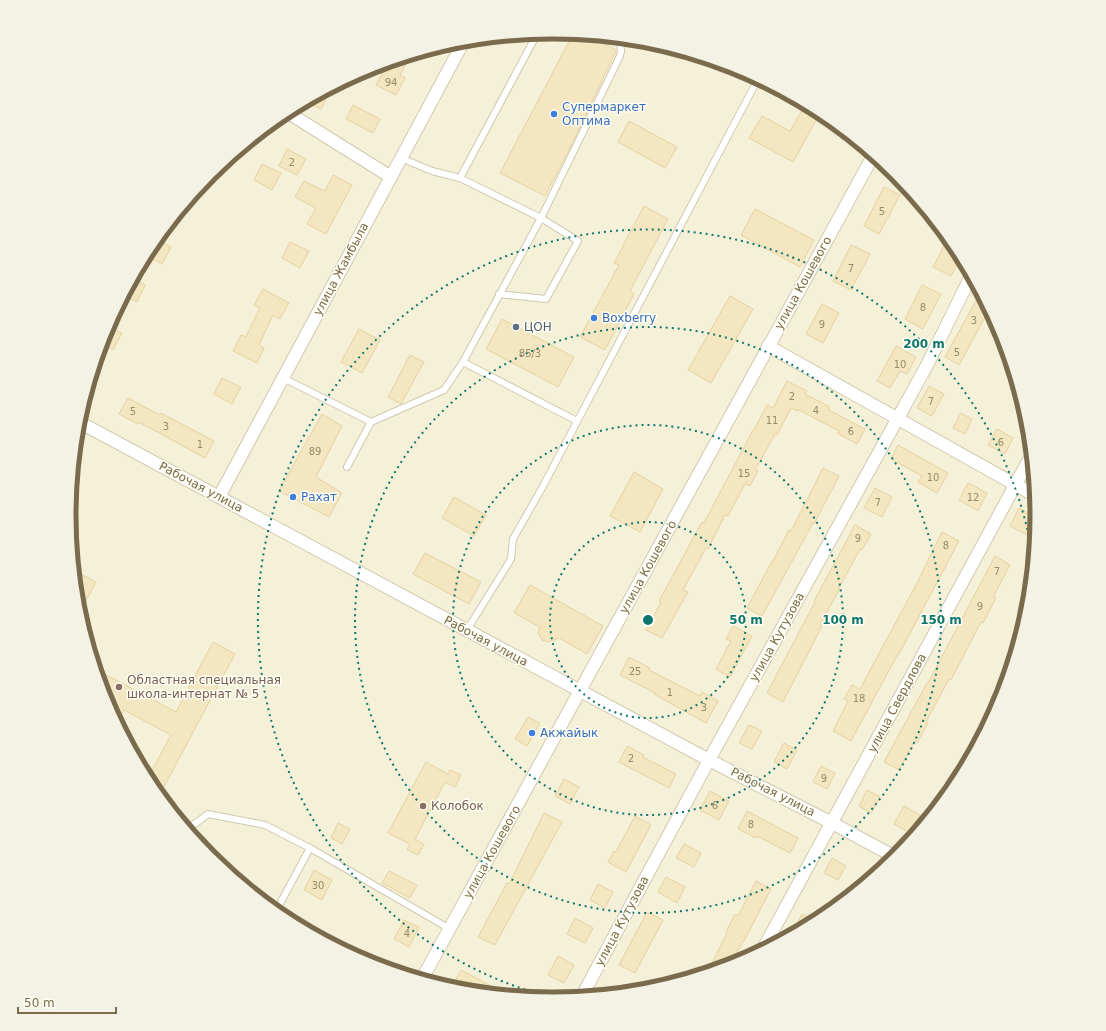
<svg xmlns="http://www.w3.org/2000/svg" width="1106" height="1031" font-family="'DejaVu Sans',sans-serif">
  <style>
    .residential { fill: #f5f1d9 }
    .building { fill: #f4e6c1; stroke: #e7d2a1 }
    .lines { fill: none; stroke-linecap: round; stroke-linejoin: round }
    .lane-casing { stroke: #d1c9af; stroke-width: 8 }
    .street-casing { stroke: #d1c9af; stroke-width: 14 }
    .lane { stroke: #fff; stroke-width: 6 }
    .street { stroke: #fff; stroke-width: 12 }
    .ring { fill: none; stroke: #0f766e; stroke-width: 2; stroke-dasharray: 2 4 }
    .shop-dot { fill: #3f7fe0; stroke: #fffef2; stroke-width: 1.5 }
    .service-dot { fill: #5c6f8a; stroke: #fffef2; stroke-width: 1.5 }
    .education-dot { fill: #8d6e63; stroke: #fffef2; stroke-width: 1.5 }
    .labels { text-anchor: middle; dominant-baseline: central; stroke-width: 3; stroke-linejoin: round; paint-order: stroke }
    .number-label { font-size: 10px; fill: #988a69 }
    .shop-label { font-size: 12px; fill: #366cbe; stroke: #fffef2; text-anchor: start }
    .street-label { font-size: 12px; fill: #7a6b4c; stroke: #fffef2 }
    .service-label { font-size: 12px; fill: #4e5e75; stroke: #fffef2; text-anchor: start }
    .education-label { font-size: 12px; fill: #785e54; stroke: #fffef2; text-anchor: start }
    .rim { fill: none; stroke: #7a6b4c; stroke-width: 5 }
    .centre { fill: #0f766e; stroke: #fffef2; stroke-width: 2 }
    .ring-label { font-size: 12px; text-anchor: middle; font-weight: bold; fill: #0f766e; stroke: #fffef2; stroke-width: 3; stroke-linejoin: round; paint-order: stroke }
  </style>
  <rect width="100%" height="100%" fill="#fdfceb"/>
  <circle class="residential" cx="553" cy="516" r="482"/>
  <g class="building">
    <polygon points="573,34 589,36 616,50 616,51 572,144 545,196 500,173"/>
    <polygon points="410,56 400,75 405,78 396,95 376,85 388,63"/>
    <polygon points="332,88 321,109 307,102"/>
    <polygon points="353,105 380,119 373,133 346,119"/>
    <polygon points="805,105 820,113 793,162 749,138 762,116 790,131"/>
    <polygon points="629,121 677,147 665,168 618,142"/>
    <polygon points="287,149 306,159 297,175 279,166"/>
    <polygon points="262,164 281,173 272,190 254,180"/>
    <polygon points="333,175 352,185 326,234 307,224 316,208 295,197 304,181 325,191"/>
    <polygon points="884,187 900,195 879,234 864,226"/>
    <polygon points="644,206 668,219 630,291 634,294 605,350 580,337 619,265 614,263"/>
    <polygon points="755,209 814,240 800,267 741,235"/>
    <polygon points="948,238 955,247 961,257 951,276 933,267"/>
    <polygon points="157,240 171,247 162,264 146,255"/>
    <polygon points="290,242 309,251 300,268 282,258"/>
    <polygon points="851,245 870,254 851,290 833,281"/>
    <polygon points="134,279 145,285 137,302 125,296"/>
    <polygon points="922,285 941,294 923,329 905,319"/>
    <polygon points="263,289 289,303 280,319 273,315 259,345 264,348 257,363 233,351 241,335 246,337 260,308 254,305"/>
    <polygon points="980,293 989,310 959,365 945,357"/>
    <polygon points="730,296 753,309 711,383 688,370"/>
    <polygon points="822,304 839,313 823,343 806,334"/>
    <polygon points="502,319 574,357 558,387 486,349"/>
    <polygon points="108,327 122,333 113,350 102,344"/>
    <polygon points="359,329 380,340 362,373 341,362"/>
    <polygon points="896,346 916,357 907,374 900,371 890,388 877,381"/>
    <polygon points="410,355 424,362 401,404 388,397"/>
    <polygon points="222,378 241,387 232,404 214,394"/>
    <polygon points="787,381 807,391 805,394 830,407 829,410 865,429 857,444 837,433 839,431 797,409 797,411 791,408 777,435 775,434 755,470 758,471 750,486 745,484 728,516 725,515 708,549 706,548 683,590 688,592 662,638 646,630 661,602 659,601 702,522 704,523 753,430 754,430 767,405 773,408"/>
    <polygon points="929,386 944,394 932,416 917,408"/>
    <polygon points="128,398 160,415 161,413 214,441 205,458 139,422 138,424 119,414"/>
    <polygon points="961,413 972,419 965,434 953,428"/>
    <polygon points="322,414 342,426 316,477 342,493 329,517 279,491"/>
    <polygon points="997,429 1013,438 1005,454 988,445"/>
    <polygon points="898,445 948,473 937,493 918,482 922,476 891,459"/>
    <polygon points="823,468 839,476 814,524 813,523 762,616 747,608 772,561 773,561 789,530 791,531"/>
    <polygon points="634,472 663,489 640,532 610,516"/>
    <polygon points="968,483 987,493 978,511 959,500"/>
    <polygon points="875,488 892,497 882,517 864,508"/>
    <polygon points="454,497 486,515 474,536 442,518"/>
    <polygon points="1019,508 1036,517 1035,529 1031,537 1010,526"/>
    <polygon points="855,525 871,534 862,550 860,549 838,590 839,590 820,625 822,626 783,702 767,693 815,602 814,601"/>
    <polygon points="942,532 959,541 899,654 898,654 851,741 833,731 848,701 844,699 852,685 860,689 917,583"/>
    <polygon points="425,553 481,582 469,604 413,574"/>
    <polygon points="995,556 1010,565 993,597 996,598 983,623 981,622 951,680 949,679 926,722 928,723 917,743 915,741 899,770 884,762 927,683 928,683"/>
    <polygon points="75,571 96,582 80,612 79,610"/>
    <polygon points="530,585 603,626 587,654 559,638 548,642 542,640 538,633 540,627 514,613"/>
    <polygon points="733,626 752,636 730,677 716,669 731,641 726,639"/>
    <polygon points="213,642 235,654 160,794 148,778 171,735 124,710 118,721 106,700 97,670 176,712"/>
    <polygon points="629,657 650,668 649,670 700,696 702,692 718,701 706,723 654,694 655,693 620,675"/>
    <polygon points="528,717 540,723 527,746 515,739"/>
    <polygon points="749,725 762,731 752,749 739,743"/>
    <polygon points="784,743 797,750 787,769 774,762"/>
    <polygon points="627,746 644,755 643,757 676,774 669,788 619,762"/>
    <polygon points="426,762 448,774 450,770 461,775 455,787 445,782 415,839 424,844 418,855 407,850 410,844 388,833"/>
    <polygon points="821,766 835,773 827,789 813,782"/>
    <polygon points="564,779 579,787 570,804 555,796"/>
    <polygon points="867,790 880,797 871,813 859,806"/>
    <polygon points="710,791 729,801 719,820 700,810"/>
    <polygon points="904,806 920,815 910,833 894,824"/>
    <polygon points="747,811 798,838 790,853 757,836 756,838 738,829"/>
    <polygon points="544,813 562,822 495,945 478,937 507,883 509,884"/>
    <polygon points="635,816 651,825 626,872 608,862 614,851 616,852"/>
    <polygon points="338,823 350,829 342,844 331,838"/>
    <polygon points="684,844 701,853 694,867 676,858"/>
    <polygon points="832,858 846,866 838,880 824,873"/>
    <polygon points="314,870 332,880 322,900 304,890"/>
    <polygon points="389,871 417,885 410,898 382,883"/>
    <polygon points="666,877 685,887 677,903 658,892"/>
    <polygon points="756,881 771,889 744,941 743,941 730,965 708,971 727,933 726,932 735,914 738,916"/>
    <polygon points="598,884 613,892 605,908 590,900"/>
    <polygon points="647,912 663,920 635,973 619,965"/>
    <polygon points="802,914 815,921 792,933"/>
    <polygon points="575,918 593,928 585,943 567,934"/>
    <polygon points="404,920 419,927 409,947 394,939"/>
    <polygon points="558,956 574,965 564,983 548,975"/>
    <polygon points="461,970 506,994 464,990 453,985"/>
  </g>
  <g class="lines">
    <g class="lane-casing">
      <g id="lane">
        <polyline points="401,158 432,171 460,178 541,218 578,241 546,299 499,294"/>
        <polyline points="460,178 537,34"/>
        <polyline points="463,362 577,421"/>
        <polyline points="283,378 371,422"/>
        <polyline points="347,467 371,422 444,390 463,362 541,218 620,56 621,51 620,43 622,39"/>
        <polyline points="467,630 511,559 513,539 542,488 758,79"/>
        <polyline points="188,829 208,814 265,825 310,848 450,929"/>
        <polyline points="276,911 310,848"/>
      </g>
    </g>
    <g class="street-casing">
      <g id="street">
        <polyline points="287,112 391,177"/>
        <polyline points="768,346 1034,495"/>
        <polyline points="79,422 709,760 832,823 895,857"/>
        <polyline points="219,497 464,41"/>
        <polyline points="763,949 1031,456"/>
        <polyline points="422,979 873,156"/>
        <polyline points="582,996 709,760 898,418 926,367 971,276"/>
      </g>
    </g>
    <use href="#lane" class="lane"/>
    <use href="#street" class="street"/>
  </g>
  <g class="ring">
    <circle cx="648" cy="620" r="98"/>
    <circle cx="648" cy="620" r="195"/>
    <circle cx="648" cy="620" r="293"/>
    <path d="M554 998A390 390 0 1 1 1032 552"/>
  </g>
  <g class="shop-dot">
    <circle cx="554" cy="114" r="4"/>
    <circle cx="594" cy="318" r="4"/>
    <circle cx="293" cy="497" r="4"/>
    <circle cx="532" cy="733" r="4"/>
  </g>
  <circle class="service-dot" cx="516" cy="327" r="4"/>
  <g class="education-dot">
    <circle cx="119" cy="687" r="4"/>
    <circle cx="423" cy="806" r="4"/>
  </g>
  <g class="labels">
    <g class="number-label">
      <text x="391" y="82">94</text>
      <text x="292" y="162">2</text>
      <text x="882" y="211">5</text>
      <text x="851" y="268">7</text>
      <text x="923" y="307">8</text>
      <text x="974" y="320">3</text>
      <text x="822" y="324">9</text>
      <text x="957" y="352">5</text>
      <text x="530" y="353">85/3</text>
      <text x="900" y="364">10</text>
      <text x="792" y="396">2</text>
      <text x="931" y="401">7</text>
      <text x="816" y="410">4</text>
      <text x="133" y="411">5</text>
      <text x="772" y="420">11</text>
      <text x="166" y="426">3</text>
      <text x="851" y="431">6</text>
      <text x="1001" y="442">6</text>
      <text x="200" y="444">1</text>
      <text x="315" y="451">89</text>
      <text x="744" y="473">15</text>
      <text x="933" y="477">10</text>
      <text x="973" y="497">12</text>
      <text x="878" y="502">7</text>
      <text x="858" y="538">9</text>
      <text x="946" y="545">8</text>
      <text x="997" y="571">7</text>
      <text x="980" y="606">9</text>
      <text x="635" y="671">25</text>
      <text x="670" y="692">1</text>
      <text x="859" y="698">18</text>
      <text x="704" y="707">3</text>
      <text x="631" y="758">2</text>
      <text x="824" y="778">9</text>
      <text x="715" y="805">6</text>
      <text x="751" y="824">8</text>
      <text x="318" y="885">30</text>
      <text x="407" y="933">4</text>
    </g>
    <g class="shop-label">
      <text x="562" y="107">Супермаркет<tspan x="562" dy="14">Оптима</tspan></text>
      <text x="602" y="318">Boxberry</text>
      <text x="301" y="497">Рахат</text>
      <text x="540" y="733">Акжайык</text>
    </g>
    <g class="street-label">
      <text transform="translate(341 269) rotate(-62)">улица Жамбыла</text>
      <text transform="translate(803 283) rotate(-61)">улица Кошевого</text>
      <text transform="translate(201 487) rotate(28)">Рабочая улица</text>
      <text transform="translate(648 567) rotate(-61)">улица Кошевого</text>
      <text transform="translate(777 637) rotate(-61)">улица Кутузова</text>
      <text transform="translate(486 641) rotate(28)">Рабочая улица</text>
      <text transform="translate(897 703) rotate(-62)">улица Свердлова</text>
      <text transform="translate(773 792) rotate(27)">Рабочая улица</text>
      <text transform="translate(492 852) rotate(-61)">улица Кошевого</text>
      <text transform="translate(622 921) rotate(-62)">улица Кутузова</text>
    </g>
    <g class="service-label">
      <text x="524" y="327">ЦОН</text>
    </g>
    <g class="education-label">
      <text x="127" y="680">Областная специальная<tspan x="127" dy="14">школа-интернат № 5</tspan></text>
      <text x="431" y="806">Колобок</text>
    </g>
  </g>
  <path d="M0 0H1106V1031H0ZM552 39H554A476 476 0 0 1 1030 515V516A476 476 0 0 1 554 992H552A476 476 0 0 1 76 516V515A476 476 0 0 1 552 39Z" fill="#f4f2e5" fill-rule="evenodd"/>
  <path class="rim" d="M552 39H554A476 476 0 0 1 1030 515V516A476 476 0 0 1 554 992H552A476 476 0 0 1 76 516V515A476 476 0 0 1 552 39Z"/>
  <circle cx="648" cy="620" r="6" class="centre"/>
  <g class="ring-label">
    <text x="924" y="348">200 m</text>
    <text x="746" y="624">50 m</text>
    <text x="843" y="624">100 m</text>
    <text x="941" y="624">150 m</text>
  </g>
  <path d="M18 1007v6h98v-6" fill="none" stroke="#7a6b4c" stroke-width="2"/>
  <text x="24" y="1007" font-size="12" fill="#7a6b4c" stroke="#fffef2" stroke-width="3" paint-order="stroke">50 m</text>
</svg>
